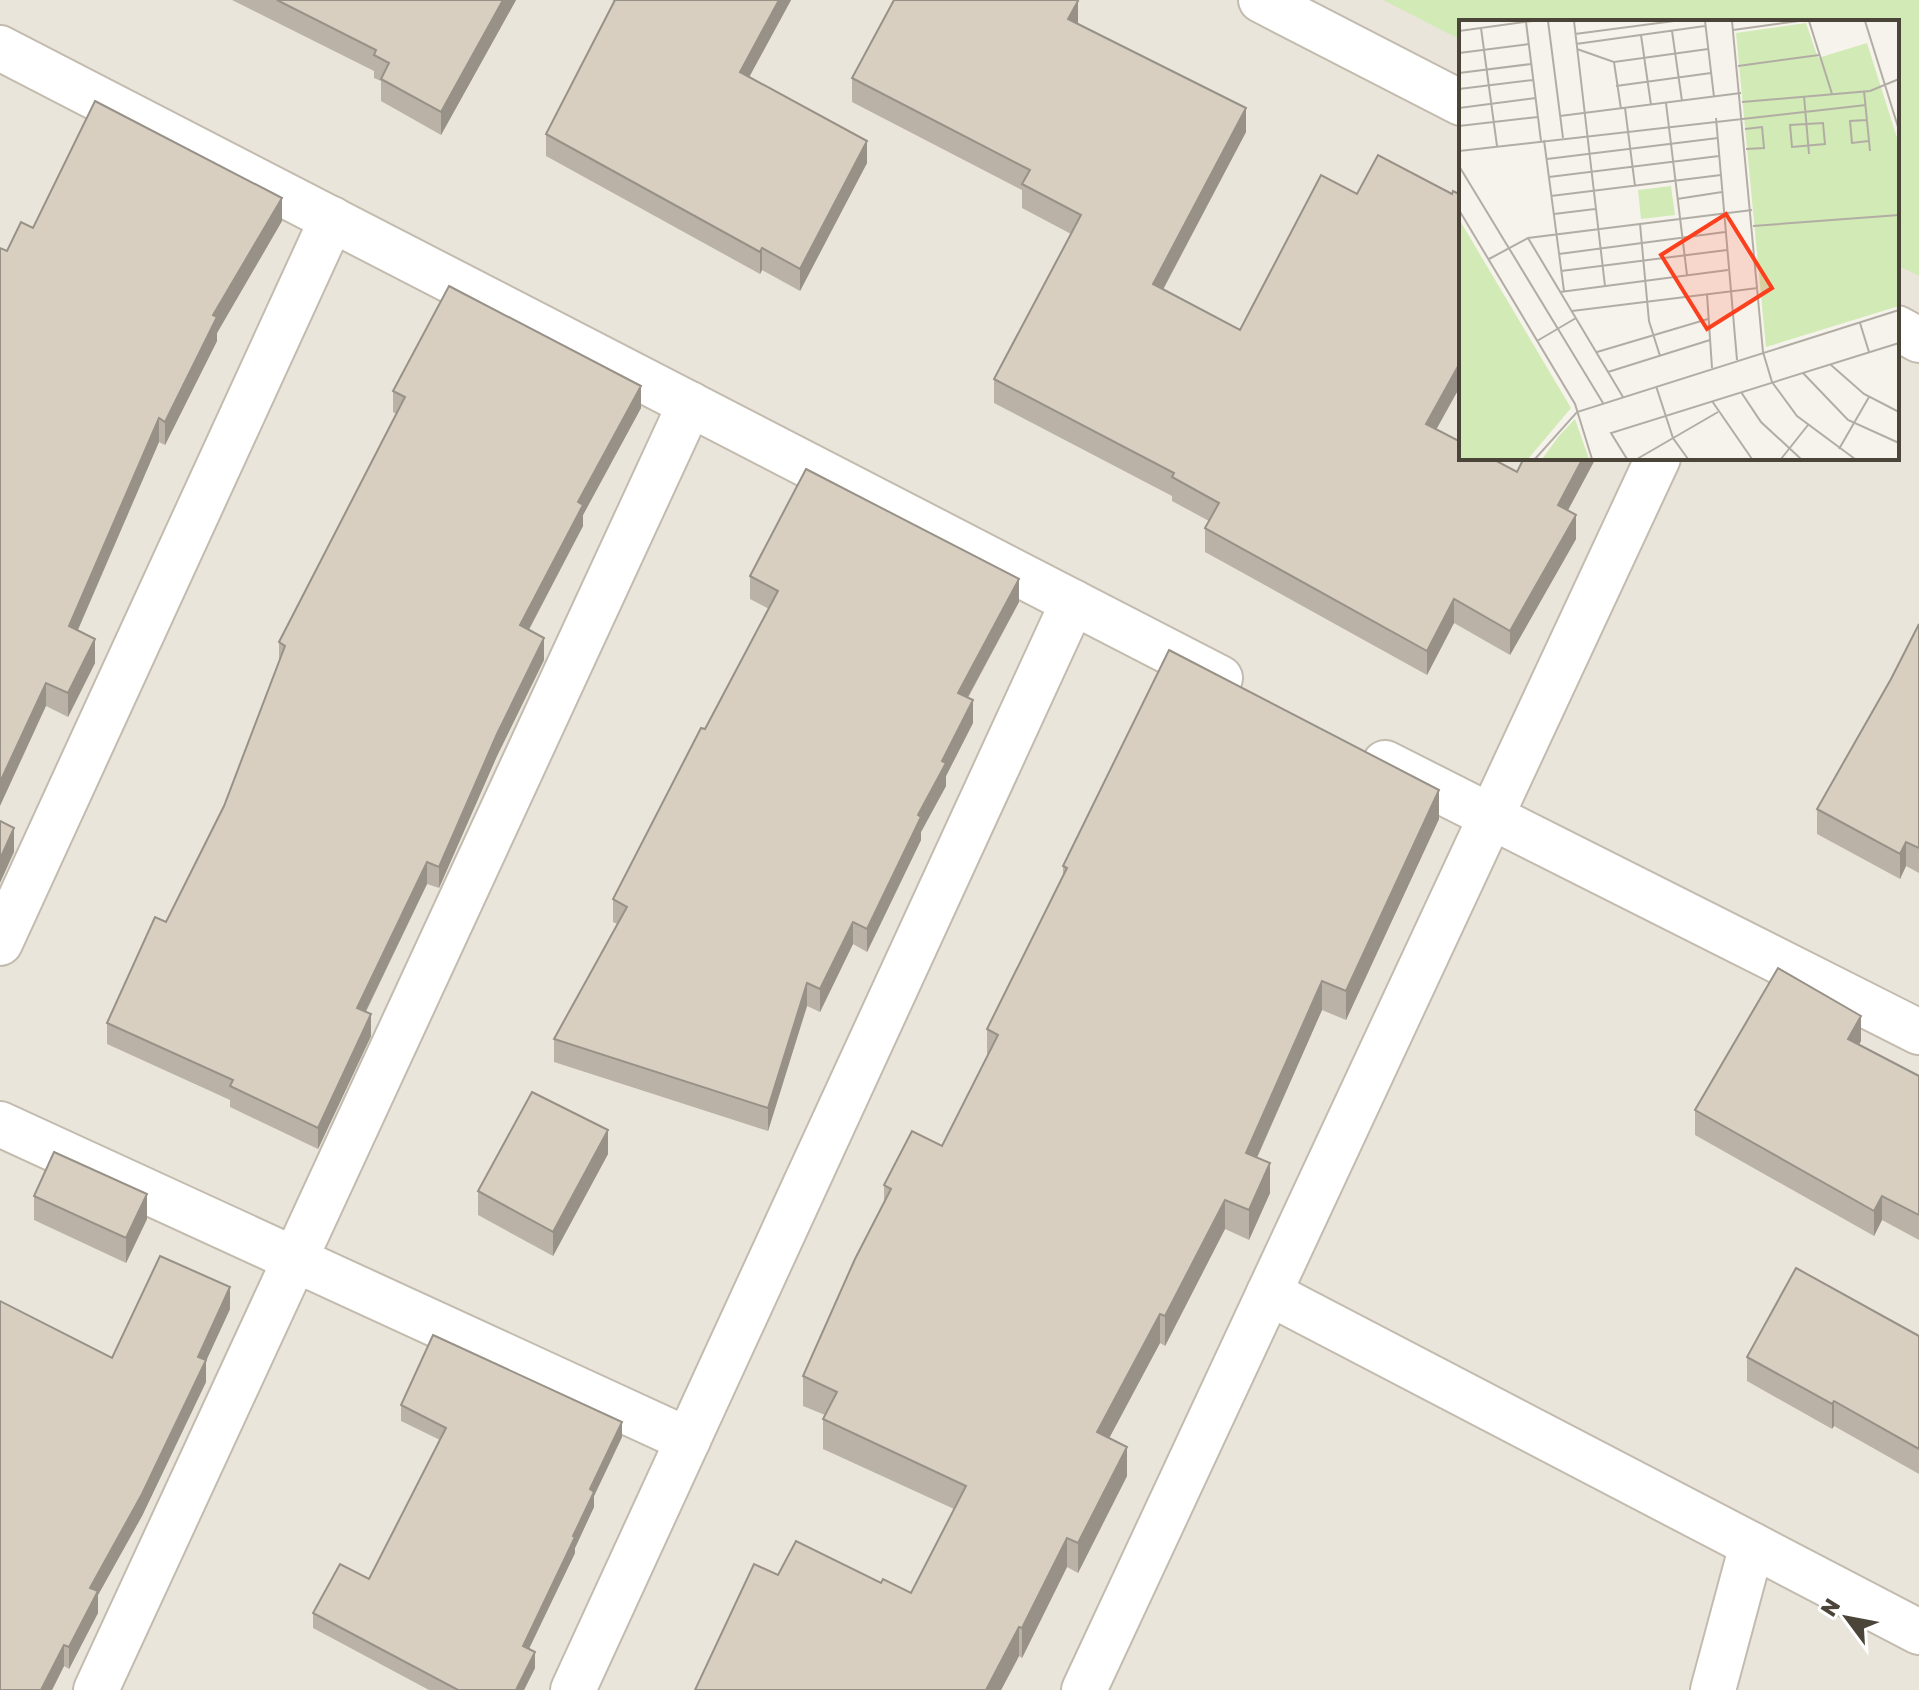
<svg xmlns="http://www.w3.org/2000/svg" width="1919" height="1690" font-family="Rubik,sans-serif">
  <style>
    .residential { fill: #eae5da; fill-rule: evenodd }
    .green { fill: #d2eab5 }
    .lines { fill: none; stroke-linecap: round; stroke-linejoin: round }
    .minor-casing { stroke: #c2bbae; stroke-width: 48 }
    .minor { stroke: #fff; stroke-width: 44 }
    .wall { fill: #bab2a6 }
    .shaded-wall { fill: #979187 }
    .building { fill: #d8cfc1; stroke: #979187; stroke-width: 2 }
    .inset-road { fill: none; stroke: #b2ada4; stroke-width: 2 }
    .view { fill: #fc3f1d; fill-opacity: 0.15; stroke: #fc3f1d; stroke-width: 4 }
    .inset-edge { fill: none; stroke: #4b4439; stroke-width: 4 }
  </style>
  <rect width="100%" height="100%" fill="#f6f3ec"/>
  <path class="residential" d="M0,0H1919V1690H0ZM1461,22H1897V458H1461Z"/>
  <polygon class="green" points="1383,0 1919,0 1919,276 1897,265 1897,22 1461,22 1461,40"/>
  <g class="lines">
    <g class="minor-casing">
      <g id="minor">
        <polyline points="1261,0 1461,103"/>
        <polyline points="0,48 1220,678"/>
        <polyline points="1897,328 1919,340"/>
        <polyline points="1385,763 1919,1032"/>
        <polyline points="0,943 332,219"/>
        <polyline points="0,1124 688,1440"/>
        <polyline points="1269,1293 1919,1632"/>
        <polyline points="96,1690 690,404"/>
        <polyline points="573,1690 1073,602"/>
        <polyline points="1084,1690 1658,458"/>
        <polyline points="1713,1690 1752,1545"/>
      </g>
    </g>
    <use href="#minor" class="minor"/>
  </g>
  <g class="wall">
    <polygon points="232,0 516,0 441,135 381,101 381,81 374,78 374,71"/>
    <polygon points="612,0 791,0 749,77 867,163 800,291 762,270 760,274 546,156 546,134 614,1"/>
    <polygon points="1078,24 1246,132 1163,290 1240,330 1436,430 1568,511 1576,539 1510,655 1454,623 1427,675 1205,552 1205,528 1209,521 1172,501 1172,496 994,403 994,379 1071,234 1022,208 1022,190 852,102 852,78"/>
    <polygon points="282,221 217,333 217,341 165,445 159,442 78,630 95,663 68,717 46,706 7,251 33,228"/>
    <polygon points="393,391 641,408 583,515 583,526 529,630 544,660 497,756 439,888 427,884 366,1012 371,1036 318,1149 230,1107 230,1100 107,1044 107,1023 166,922 224,806 279,661 279,642 396,414 393,412"/>
    <polygon points="750,576 1019,602 968,698 973,723 946,776 946,786 921,832 921,840 867,952 853,944 820,1012 807,1006 768,1131 554,1062 554,1039 617,924 613,922 613,899 769,609 750,599"/>
    <polygon points="1919,624 1919,873 1906,866 1900,879 1817,834 1817,809 1891,679"/>
    <polygon points="1439,819 1346,1020 1322,1010 1257,1158 1270,1193 1249,1240 1225,1229 1165,1346 1160,1343 1109,1438 1127,1476 1078,1573 1067,1567 1022,1658 1019,1656 1001,1690 695,1690 778,1575 881,1583 911,1593 954,1509 823,1449 823,1419 825,1415 803,1406 803,1376 884,1203 884,1185 942,1146 987,1057 987,1029 1063,876 1063,866"/>
    <polygon points="1861,1041 1859,1044 1919,1076 1919,1240 1882,1220 1874,1236 1695,1135 1695,1110"/>
    <polygon points="608,1154 553,1256 478,1215 478,1191"/>
    <polygon points="34,1196 147,1219 126,1263 34,1220"/>
    <polygon points="230,1309 206,1361 206,1382 142,1516 98,1595 98,1613 69,1669 64,1666 52,1690 112,1358"/>
    <polygon points="1919,1336 1919,1474 1834,1426 1832,1429 1747,1381 1747,1357"/>
    <polygon points="401,1405 622,1437 594,1496 594,1507 575,1548 575,1553 529,1649 535,1668 524,1690 429,1690 313,1628 313,1613 369,1579 440,1440 401,1421"/>
  </g>
  <g class="shaded-wall">
    <polygon points="503,0 516,0 441,135 441,112"/>
    <polygon points="779,0 791,0 740,94 740,72"/>
    <polygon points="1078,1 1078,25 1068,19"/>
    <polygon points="1246,108 1246,132 1153,308 1153,284"/>
    <polygon points="867,141 867,163 800,291 800,269"/>
    <polygon points="282,198 282,221 217,333 217,341 165,445 165,422 213,315"/>
    <polygon points="762,248 762,270 760,274 760,252"/>
    <polygon points="1461,361 1461,385 1426,448 1426,424"/>
    <polygon points="641,386 641,408 583,515 583,526 520,646 520,625 578,502"/>
    <polygon points="159,418 159,442 69,650 69,626"/>
    <polygon points="1583,458 1596,458 1558,529 1558,505"/>
    <polygon points="1576,515 1576,539 1510,655 1510,631"/>
    <polygon points="1019,579 1019,602 958,715 958,693"/>
    <polygon points="1454,599 1454,623 1427,675 1427,651"/>
    <polygon points="544,638 544,660 497,756 439,888 439,867 497,734"/>
    <polygon points="95,639 95,663 68,717 68,693"/>
    <polygon points="46,683 46,706 0,806 0,782"/>
    <polygon points="973,700 973,723 946,776 946,786 921,832 921,840 867,952 867,929 942,761"/>
    <polygon points="1439,790 1439,819 1346,1020 1346,991"/>
    <polygon points="14,828 14,852 0,883 0,859"/>
    <polygon points="1906,842 1906,866 1900,879 1900,854"/>
    <polygon points="427,862 427,884 357,1029 357,1008"/>
    <polygon points="853,922 853,944 820,1012 820,989"/>
    <polygon points="1322,981 1322,1010 1246,1182 1246,1153"/>
    <polygon points="807,983 807,1006 768,1131 768,1108"/>
    <polygon points="371,1014 371,1036 318,1149 318,1128"/>
    <polygon points="1861,1016 1861,1041 1848,1063 1848,1039"/>
    <polygon points="608,1130 608,1154 553,1256 553,1232"/>
    <polygon points="1270,1163 1270,1193 1249,1240 1249,1210"/>
    <polygon points="147,1194 147,1219 126,1263 126,1238"/>
    <polygon points="1882,1196 1882,1220 1874,1236 1874,1211"/>
    <polygon points="1225,1200 1225,1229 1165,1346 1165,1316"/>
    <polygon points="230,1287 230,1309 206,1361 206,1382 142,1516 98,1595 98,1613 69,1669 69,1647 90,1588"/>
    <polygon points="1160,1314 1160,1343 1097,1461 1097,1432"/>
    <polygon points="1834,1401 1834,1426 1832,1429 1832,1404"/>
    <polygon points="622,1422 622,1437 594,1496 594,1507 575,1548 575,1553 523,1661 523,1646 573,1536 590,1489"/>
    <polygon points="1127,1447 1127,1476 1078,1573 1078,1543"/>
    <polygon points="1067,1538 1067,1567 1022,1658 1022,1628"/>
    <polygon points="1019,1627 1019,1656 1001,1690 986,1690"/>
    <polygon points="64,1645 64,1666 52,1690 41,1690"/>
    <polygon points="535,1652 535,1668 524,1690 516,1690"/>
  </g>
  <g class="building">
    <polygon points="277,0 503,0 441,112 381,79 389,63 374,55 376,50"/>
    <polygon points="615,0 779,0 740,72 867,141 800,269 762,248 760,252 546,134"/>
    <polygon points="894,0 1076,0 1078,1 1068,19 1246,108 1153,284 1240,330 1321,175 1357,194 1378,155 1452,194 1453,191 1461,195 1461,361 1426,424 1461,442 1461,458 1491,458 1517,472 1524,458 1583,458 1558,505 1576,515 1510,631 1454,599 1427,651 1205,528 1219,503 1172,477 1174,473 994,379 1081,215 1022,184 1030,170 852,78"/>
    <polygon points="95,101 282,198 213,315 217,317 165,422 159,418 69,626 95,639 68,693 46,683 0,782 0,248 7,251 21,222 33,228"/>
    <polygon points="449,286 641,386 578,502 583,505 520,625 544,638 497,734 439,867 427,862 357,1008 371,1014 318,1128 230,1086 233,1080 107,1023 155,917 166,922 224,806 285,646 279,642 405,397 393,391"/>
    <polygon points="806,469 1019,579 958,693 973,700 942,761 946,763 918,815 921,817 867,929 853,922 820,989 807,983 768,1108 554,1039 627,907 613,899 701,728 705,729 778,591 750,576"/>
    <polygon points="1919,624 1919,848 1906,842 1900,854 1817,809 1891,679"/>
    <polygon points="1169,650 1439,790 1346,991 1322,981 1246,1153 1270,1163 1249,1210 1225,1200 1165,1316 1160,1314 1097,1432 1127,1447 1078,1543 1067,1538 1022,1628 1019,1627 986,1690 695,1690 754,1564 778,1575 796,1541 881,1583 883,1579 911,1593 966,1486 823,1419 837,1392 803,1376 855,1259 891,1189 884,1185 912,1131 942,1146 998,1035 987,1029 1067,868 1063,866"/>
    <polygon points="0,821 14,828 0,859"/>
    <polygon points="1778,968 1861,1016 1848,1039 1919,1076 1919,1215 1882,1196 1874,1211 1695,1110"/>
    <polygon points="532,1092 608,1130 553,1232 478,1191"/>
    <polygon points="54,1152 147,1194 126,1238 34,1196"/>
    <polygon points="160,1256 230,1287 198,1357 206,1360 142,1494 90,1588 98,1591 69,1647 64,1645 41,1690 0,1690 0,1301 112,1358"/>
    <polygon points="1796,1268 1919,1336 1919,1449 1834,1401 1832,1404 1747,1357"/>
    <polygon points="433,1335 622,1422 590,1489 594,1492 573,1536 575,1537 523,1646 535,1652 516,1690 458,1690 313,1613 340,1564 369,1579 446,1428 401,1405"/>
  </g>
  <g transform="translate(1459 20)">
    <rect width="440" height="440" fill="#f6f3ec"/>
    <path d="M347,3L359,38L408,23L440,124V286L307,327L277,13ZM212,166L216,195L182,199L179,170ZM0,199L112,388L69,439H0ZM116,399L130,439H83L100,416Z" fill="#d2eab5"/>
    <path class="inset-road" d="M89,1L104,118M115,1L146,266M246,1L255,77M273,1L304,332L313,362L338,396L396,439M350,1L373,74M406,1L440,110M67,2L82,121M22,8L38,126M274,10L340,1M0,11L73,1M213,11L223,81M116,14L215,1M182,15L192,85M117,24L246,6M118,29L155,42L162,89M0,33L70,24M155,42L249,29M279,46L360,35M0,53L72,44M157,66L252,53M0,69L74,60M405,71L411,131M345,76L350,134M283,82L411,71L440,59M207,83L228,255M0,88L77,78M166,88L176,166M101,96L282,73M257,98L278,340M408,100L391,101L393,123L410,121M364,103L366,124L333,127L331,105ZM0,106L79,97M286,109L303,107L305,128L287,129M85,120L105,271M0,131L407,85M88,139L259,118M0,146L144,383M90,157L260,136M92,176L262,155M218,179L263,172M0,190L116,384L133,439M95,194L136,189M181,204L190,301L201,336M294,206L440,195M69,218L164,377M100,234L266,212M30,239L69,218L293,190M102,251L268,230M101,272L269,250M248,274L253,348M113,291L299,268M401,303L410,332M78,321L117,298M138,332L249,299M372,345L405,374L440,392M149,352L251,320M344,353L389,400L440,423M197,366L214,418L229,439M282,372L302,402L342,439M253,381L293,439M380,429L410,377M76,439L118,392L440,290M168,439L152,413L440,323M178,439L259,392M322,439L349,405"/>
    <path class="view" d="M267,194L313,268L248,309L202,235Z"/>
    <rect width="440" height="440" class="inset-edge"/>
  </g>
  <g transform="translate(1847 1618) rotate(302)" stroke="#ffffff" stroke-width="6" paint-order="stroke">
  <path d="M0-6L14 30L0 20L-14 30Z" fill="#4b4439"/>
  <text y="-12" font-size="22" font-weight="bold" text-anchor="middle" fill="#4b4439">N</text>
  </g>
</svg>
